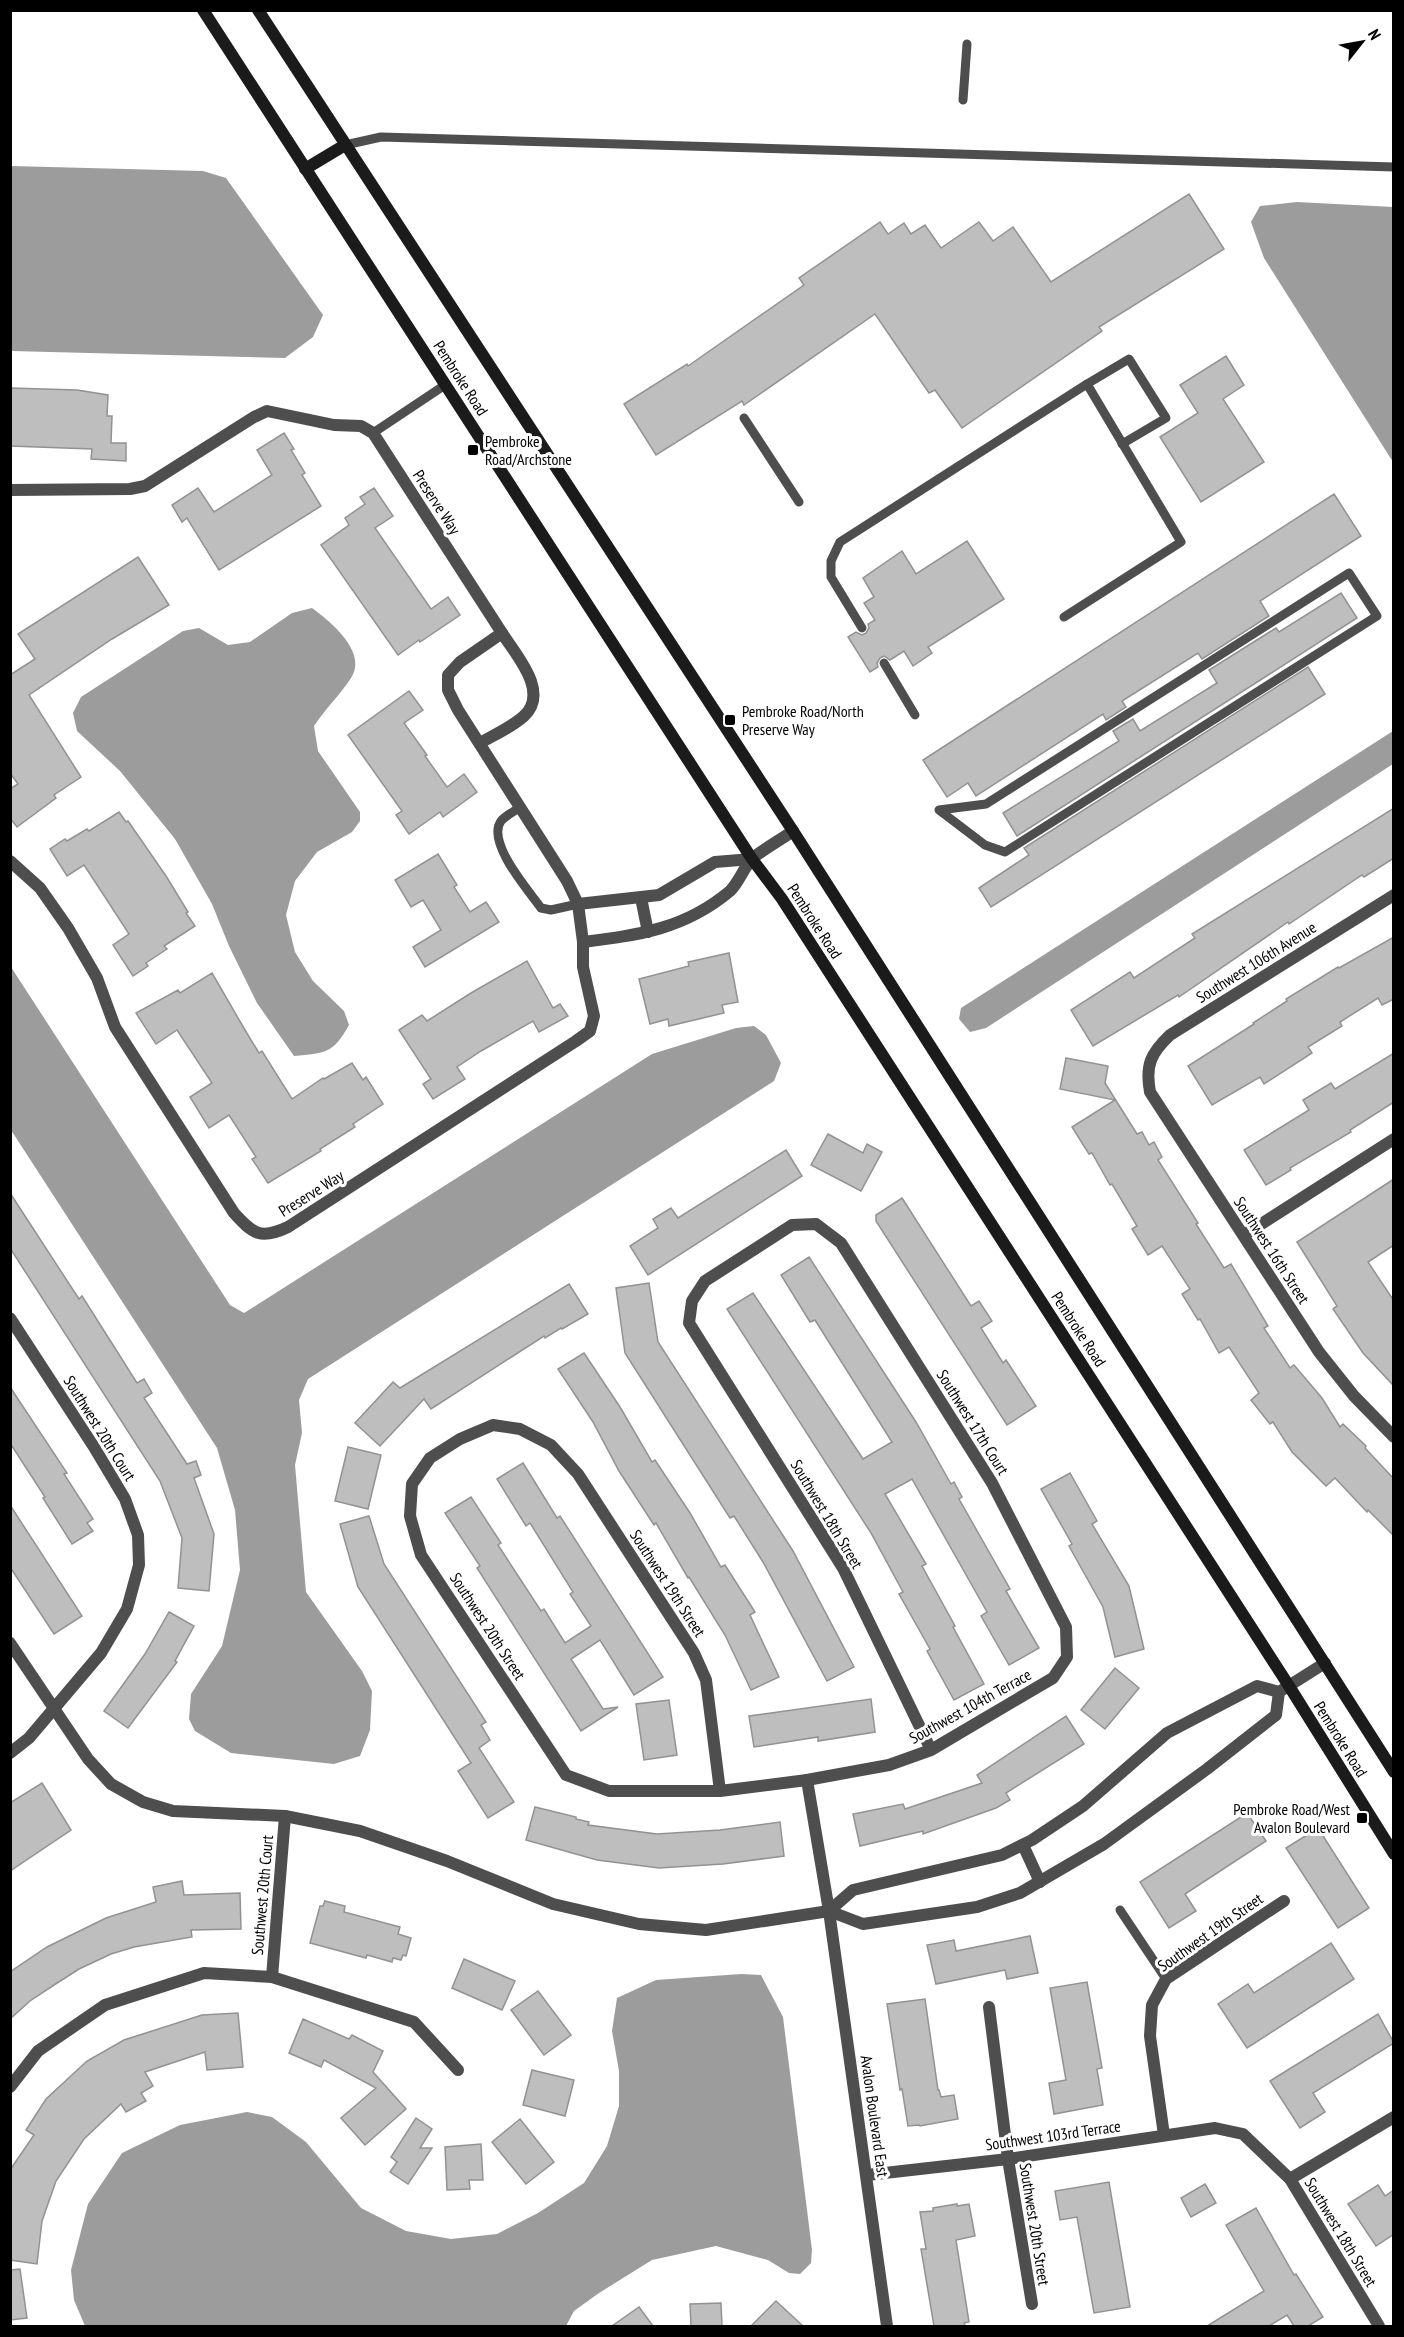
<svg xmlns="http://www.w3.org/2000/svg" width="1404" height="2337" font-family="'PT Sans Narrow',sans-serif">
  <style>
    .water { fill: #9c9c9c }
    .building { fill: #bebebe; stroke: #929292; stroke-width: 1.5 }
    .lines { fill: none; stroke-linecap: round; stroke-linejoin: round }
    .lane { stroke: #4e4e4e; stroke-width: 9 }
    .street { stroke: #4e4e4e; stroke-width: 12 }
    .secondary { stroke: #1b1b1b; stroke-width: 12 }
    .poi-dot { fill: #000; stroke: #fff; stroke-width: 2 }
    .labels { text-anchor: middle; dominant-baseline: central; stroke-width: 6; stroke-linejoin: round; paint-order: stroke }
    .street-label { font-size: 16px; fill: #000; stroke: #fff }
    .poi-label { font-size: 16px; fill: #000; stroke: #fff; text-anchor: start }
  </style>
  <rect width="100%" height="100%" fill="#fff"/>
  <g class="water">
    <polygon points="11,166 203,171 226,178 323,315 313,337 285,358 11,351"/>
    <polygon points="1297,202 1393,207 1393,462 1264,258 1251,222 1260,206"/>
    <path d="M312,608C331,622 368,652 351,678C340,695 325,709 314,726L318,751L360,812V821L352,832L317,852L295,881L286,915L295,952L313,981L344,1011L349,1025C333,1054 325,1053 294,1056L257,1003L229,946L212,904L175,839L120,771L77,731L73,713L81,697L183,631L199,628L228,645L250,642L292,613Z"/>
    <polygon points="1393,731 1393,764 986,1028 970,1032 959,1019 961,1008"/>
    <polygon points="11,967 230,1305 244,1313 652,1054 736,1028 754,1026 766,1035 781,1063 774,1081 308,1379 299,1400 302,1433 295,1465 306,1592 362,1671 372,1691 370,1730 360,1756 334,1764 231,1753 195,1731 189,1719 191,1694 222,1646 240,1570 235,1510 217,1448 11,1130"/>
    <polygon points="741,1974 761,1975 783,2017 812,2250 811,2263 800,2274 789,2273 768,2260 716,2246 652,2260 599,2293 574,2311 566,2326 85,2326 74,2300 71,2270 88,2204 122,2153 180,2125 247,2112 272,2117 306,2142 361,2208 406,2231 451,2239 497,2234 538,2213 584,2183 607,2146 619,2106 619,2071 612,2031 617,1998 656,1980"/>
  </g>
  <g class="building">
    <polygon points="1189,194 1224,249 1099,327 1102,331 962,428 935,390 929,393 875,314 744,405 742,401 656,455 624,404 687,364 688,366 804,285 799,278 880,222 888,234 904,223 911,234 925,225 941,248 979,222 993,241 1013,227 1051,282"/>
    <polygon points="1226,356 1244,385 1223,399 1264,462 1201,502 1160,437 1198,413 1180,385"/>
    <polygon points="10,388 77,390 108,395 107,416 112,416 111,443 126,443 126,461 91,459 92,449 10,446"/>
    <polygon points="284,433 294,449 291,450 305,473 302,475 321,506 219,570 187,518 182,522 172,505 198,488 214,512 272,475 257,450"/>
    <polygon points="374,488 393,516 375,528 431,609 448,597 460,615 420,642 419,640 398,655 321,545 349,525 345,518 365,504 360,497"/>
    <polygon points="1334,494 1361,536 1260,601 1269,616 1202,659 1198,653 1122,701 1126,707 1106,720 1103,714 976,796 968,783 947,797 923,760"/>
    <polygon points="967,541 1004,599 928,647 932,653 913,666 904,651 890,660 884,656 880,658 877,663 878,667 870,672 848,637 856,632 862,635 866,633 869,628 868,624 875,620 864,603 874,597 863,578 902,551 916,574"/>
    <polygon points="138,557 169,605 112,639 29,695 81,777 54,795 56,798 17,827 10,818 10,789 18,784 10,773 10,675 35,659 18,634"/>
    <polygon points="1341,593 1357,618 1017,836 1003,813 1119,741 1113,731 1133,719 1140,731 1217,683 1209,670 1276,628 1279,632"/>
    <polygon points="1308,667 1325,694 991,907 979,888 1029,855 1024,848"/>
    <polygon points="409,691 423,710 404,723 427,755 425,756 447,787 464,774 477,792 443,817 440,812 409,834 396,815 402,811 348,735"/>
    <polygon points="1394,808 1394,858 1364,877 1362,875 1289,924 1288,922 1179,997 1178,995 1093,1046 1071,1010 1130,972 1134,978 1195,938 1192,934"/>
    <polygon points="119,812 126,822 128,821 166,876 188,912 186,913 195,926 164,946 167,949 146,963 148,966 133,976 113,945 129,934 105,897 84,865 67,876 50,849 65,839 67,841 87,829 89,831"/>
    <polygon points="438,854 457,885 454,887 470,912 486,902 499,922 425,967 413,947 441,930 423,900 411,907 395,880"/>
    <polygon points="1394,937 1394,999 1382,1005 1378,998 1340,1022 1342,1026 1308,1047 1312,1053 1264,1084 1260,1077 1212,1105 1188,1066 1254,1024 1253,1023 1287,1001 1286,999 1338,967 1339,968"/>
    <polygon points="729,953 738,1002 722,1005 724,1013 669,1026 668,1019 650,1024 639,979 689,966 688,962"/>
    <polygon points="527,961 553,1008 560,1004 568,1016 539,1032 533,1021 481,1051 457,1067 465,1079 433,1099 423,1084 431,1079 399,1030 422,1015 427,1021 471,993"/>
    <polygon points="212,973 245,1030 259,1053 262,1051 292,1099 323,1078 324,1079 352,1063 363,1080 366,1077 383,1104 353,1124 355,1127 320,1149 321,1151 268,1183 252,1159 256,1157 229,1115 209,1128 190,1097 212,1083 177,1030 156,1044 136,1013 178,990 180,993"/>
    <polygon points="1394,1053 1394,1102 1350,1130 1351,1132 1290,1168 1291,1170 1266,1185 1244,1150 1309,1110 1303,1100 1331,1083 1335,1089"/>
    <polygon points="1066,1058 1108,1066 1105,1083 1137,1134 1142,1132 1149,1145 1154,1142 1162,1157 1158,1160 1198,1223 1196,1224 1224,1268 1231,1264 1268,1326 1264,1328 1290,1368 1294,1365 1322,1398 1340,1427 1343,1424 1366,1446 1365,1448 1394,1479 1394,1536 1368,1510 1367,1512 1335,1478 1326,1486 1292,1452 1273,1422 1270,1424 1251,1400 1259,1393 1229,1347 1219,1353 1200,1319 1198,1320 1182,1294 1190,1289 1162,1246 1148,1255 1132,1229 1137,1226 1112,1184 1110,1185 1092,1153 1089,1154 1072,1127 1115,1100 1060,1089"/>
    <polygon points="828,1134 863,1153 867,1144 882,1152 861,1191 811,1165"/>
    <polygon points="786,1150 802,1176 648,1275 630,1246 658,1228 653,1219 671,1208 678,1218"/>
    <polygon points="1394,1179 1394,1245 1368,1262 1394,1301 1394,1386 1363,1353 1333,1309 1337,1306 1297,1242"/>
    <polygon points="10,1193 79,1299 82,1296 137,1383 144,1379 152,1393 144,1398 187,1464 196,1461 201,1475 194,1478 214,1534 209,1591 178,1588 182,1538 160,1481 10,1248"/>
    <polygon points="902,1198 971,1306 979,1301 992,1321 981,1328 1003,1363 1006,1360 1036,1406 1007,1425 876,1221 876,1215"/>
    <polygon points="809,1257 916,1422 951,1484 954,1482 962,1497 959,1499 1010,1589 1006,1591 1039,1648 1009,1665 981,1616 987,1612 912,1479 885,1494 926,1564 922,1566 955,1626 953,1627 984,1684 954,1700 927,1651 930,1649 899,1594 903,1592 871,1533 727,1309 753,1293 863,1459 892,1442 815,1320 810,1322 781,1275"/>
    <polygon points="649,1283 658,1342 793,1551 854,1667 827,1681 763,1562 734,1516 730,1518 625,1353 616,1288"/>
    <polygon points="569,1284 588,1314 562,1329 561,1328 545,1338 544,1336 431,1409 424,1399 380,1446 355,1423 393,1382 400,1388"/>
    <polygon points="584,1353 620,1407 652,1462 655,1460 690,1513 721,1567 725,1565 755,1612 750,1615 779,1677 751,1690 725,1635 689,1577 688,1578 656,1523 654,1525 619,1471 593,1422 558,1369"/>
    <polygon points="10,1387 67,1473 64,1474 93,1519 87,1523 93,1531 72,1544 43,1498 45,1497 10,1443"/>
    <polygon points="348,1447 381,1455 368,1509 335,1501"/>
    <polygon points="523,1463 557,1518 560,1516 663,1677 634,1695 600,1640 571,1659 603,1709 618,1707 581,1731 477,1568 480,1566 445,1513 471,1497 501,1543 498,1545 541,1611 544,1609 565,1643 591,1626 570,1594 573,1592 530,1523 526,1526 497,1479"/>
    <polygon points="1070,1473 1097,1521 1092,1524 1129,1586 1144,1649 1115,1657 1103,1607 1069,1546 1072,1544 1041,1489"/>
    <polygon points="10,1505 82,1616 54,1634 10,1567"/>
    <polygon points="369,1516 384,1564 486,1722 481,1725 490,1740 479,1748 514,1802 488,1818 458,1771 471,1763 358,1587 340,1524"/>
    <polygon points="169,1612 194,1626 175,1661 177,1662 128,1728 104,1711 145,1654"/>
    <polygon points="1115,1668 1139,1688 1105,1729 1081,1710"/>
    <polygon points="871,1699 875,1732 818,1741 818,1737 754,1747 749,1716"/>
    <polygon points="669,1700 677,1755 644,1760 636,1704"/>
    <polygon points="1066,1716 1084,1744 1006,1793 1010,1800 996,1808 923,1834 923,1831 860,1846 853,1814 903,1804 905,1809 982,1783 977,1775"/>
    <polygon points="42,1783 71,1830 10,1871 10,1803"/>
    <polygon points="535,1807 576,1817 576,1819 589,1822 588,1825 657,1834 720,1830 780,1822 784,1856 723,1864 659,1868 597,1860 526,1840"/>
    <polygon points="1247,1813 1266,1841 1185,1894 1196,1911 1169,1928 1140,1882"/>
    <polygon points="1318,1828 1369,1908 1338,1928 1286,1848"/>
    <polygon points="182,1881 184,1895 240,1893 241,1929 191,1930 192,1937 134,1947 111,1954 79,1969 54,1985 30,2001 10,2019 10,1972 47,1947 106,1918 156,1902 153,1887"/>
    <polygon points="325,1901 345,1906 344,1912 400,1927 398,1934 411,1938 406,1956 403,1955 401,1960 393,1958 392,1962 367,1955 366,1958 310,1943 320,1906 323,1906"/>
    <polygon points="1030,1936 1038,1973 1007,1979 1005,1970 936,1984 927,1945 954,1940 956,1951"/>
    <polygon points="1331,1943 1354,1979 1247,2048 1218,2004 1248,1984 1254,1993"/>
    <polygon points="464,1959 515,1981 502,2010 452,1988"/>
    <polygon points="1087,1982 1102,2068 1097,2069 1103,2105 1054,2114 1049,2083 1066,2080 1050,1988"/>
    <polygon points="538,1991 571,2035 544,2055 511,2010"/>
    <polygon points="925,1999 938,2090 939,2090 941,2097 954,2095 958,2119 920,2126 919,2125 908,2126 902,2089 900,2090 887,2004"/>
    <polygon points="238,2013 243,2067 207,2070 205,2052 145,2072 153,2086 141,2093 146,2101 126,2112 121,2104 84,2139 56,2181 42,2221 37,2264 10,2260 10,2170 34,2135 26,2130 46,2099 87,2061 124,2040 202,2015"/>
    <polygon points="1378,2014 1394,2043 1313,2093 1325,2112 1300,2128 1270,2081"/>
    <polygon points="303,2019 349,2039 352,2035 383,2051 373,2072 406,2109 365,2145 341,2118 376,2088 324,2060 321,2067 289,2053"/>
    <polygon points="532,2070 574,2080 565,2116 523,2105"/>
    <polygon points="416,2118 432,2129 420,2148 432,2148 408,2184 390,2172 397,2162 391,2157"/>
    <polygon points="520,2119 554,2162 526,2184 492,2142"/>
    <polygon points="481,2144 483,2180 469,2180 470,2189 447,2190 445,2147"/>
    <polygon points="1109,2182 1130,2307 1094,2313 1077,2217 1060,2220 1055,2191"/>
    <polygon points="1205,2184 1216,2203 1191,2217 1181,2198"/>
    <polygon points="1378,2185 1385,2196 1394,2190 1394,2234 1376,2246 1348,2204"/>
    <polygon points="957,2204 957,2206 969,2204 975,2236 956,2240 969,2322 964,2323 965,2326 934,2326 921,2249 926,2249 920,2212 933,2211 933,2208"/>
    <polygon points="1256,2208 1294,2275 1296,2274 1323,2317 1308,2326 1294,2326 1287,2315 1269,2326 1207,2326 1264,2291 1226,2225"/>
    <polygon points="20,2269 27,2318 10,2320 10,2270"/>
    <polygon points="776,2301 803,2326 751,2326"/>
    <polygon points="721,2303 722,2326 691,2326 690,2304"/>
    <polygon points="639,2307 653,2326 612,2326"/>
  </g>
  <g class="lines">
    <g class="lane">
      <polyline points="963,100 967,44"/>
      <polyline points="345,145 381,137 1394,167"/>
      <polyline points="1087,384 1129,359 1166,418 1122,444"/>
      <polyline points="744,418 799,502"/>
      <polyline points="373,433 445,385"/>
      <polygon points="1349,573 1377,616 1005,852 985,845 939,810 986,804"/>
      <polyline points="862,628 831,577 831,561 840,542 1087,384 1181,542 1064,617"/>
      <polyline points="884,663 915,715"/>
      <path d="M520,807C515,811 505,816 501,821C486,842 528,890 541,908L551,910L578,904"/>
      <polyline points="1120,1910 1166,1979"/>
    </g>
    <g class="street">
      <path d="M10,490L130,489L145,486L254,417L267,411L334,425L361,426L373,433L502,633L460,662L448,675V690L458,710L567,881L578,904L583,942V967L594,1016L590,1031L576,1041L288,1227C261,1240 253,1234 234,1213L115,1027L97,978L68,928L40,888L10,861"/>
      <path d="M480,743C494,735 512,727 524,716C550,692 516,655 502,633"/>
      <path d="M1394,895L1170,1035C1151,1053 1145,1065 1150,1092L1319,1352L1354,1396L1394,1437"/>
      <polyline points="641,898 648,932"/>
      <polyline points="578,904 659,895 715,862 752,859"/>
      <path d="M583,942C639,935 685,929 730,891C740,881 744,866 754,857C766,848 780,840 793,831"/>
      <polyline points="1244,1235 1394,1139"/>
      <polyline points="10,1318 94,1447 125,1499 138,1535 139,1565 127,1609 101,1653 29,1738 10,1753"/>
      <polyline points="10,1643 88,1759 111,1784 143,1802 173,1811 285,1816 360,1831 447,1861 553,1904 639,1924 706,1930 829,1911 863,1924 977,1907 1020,1893 1104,1844 1207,1769 1276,1715 1279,1692 1325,1663"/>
      <polyline points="807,1780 889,1765 931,1750 1053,1678 1067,1657 1066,1627 992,1483 841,1243 816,1224 792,1225 705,1281 692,1301 689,1323 843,1568 931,1750"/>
      <polyline points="720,1791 706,1680 694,1653 578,1474 551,1445 520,1429 493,1425 460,1439 430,1458 412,1484 410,1516 421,1555 566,1775 609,1791 720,1791 807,1780 829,1911 887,2326"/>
      <polyline points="1023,1845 1040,1882"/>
      <polyline points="829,1911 853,1890 1002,1855 1032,1840 1083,1806 1167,1733 1257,1686 1279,1692"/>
      <polyline points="272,1977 285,1816"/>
      <polyline points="989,2007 1008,2159 1032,2304"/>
      <polyline points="10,2087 38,2051 105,2005 204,1973 272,1977 414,2022 458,2070"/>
      <polyline points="1164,2135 1150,2036 1152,2005 1166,1979 1284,1901"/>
      <polyline points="867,2175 1008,2159 1215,2128 1243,2134 1290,2179 1379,2326"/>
      <polyline points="1290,2179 1394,2117"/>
    </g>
    <g class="secondary">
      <polyline points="203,10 752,859 782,899 1289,1686 1394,1854"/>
      <polyline points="258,10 793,831 1394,1772"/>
      <polyline points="305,169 345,145"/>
    </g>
  </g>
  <g class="poi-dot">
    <rect x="467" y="444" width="12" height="12" rx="3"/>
    <rect x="724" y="714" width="12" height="12" rx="3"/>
    <rect x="1356" y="1812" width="12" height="12" rx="3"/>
  </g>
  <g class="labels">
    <g class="street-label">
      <text transform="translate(461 378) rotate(57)">Pembroke Road</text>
      <text transform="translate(437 502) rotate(57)">Preserve Way</text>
      <text transform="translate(815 921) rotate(57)">Pembroke Road</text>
      <text transform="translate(1256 962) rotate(-32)">Southwest 106th Avenue</text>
      <text transform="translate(311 1193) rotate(-32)">Preserve Way</text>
      <text transform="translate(1272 1250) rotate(57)">Southwest 16th Street</text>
      <text transform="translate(1079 1329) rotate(57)">Pembroke Road</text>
      <text transform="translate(973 1422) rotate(58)">Southwest 17th Court</text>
      <text transform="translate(100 1428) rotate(58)">Southwest 20th Court</text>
      <text transform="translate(827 1514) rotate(59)">Southwest 18th Street</text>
      <text transform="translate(668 1583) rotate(57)">Southwest 19th Street</text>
      <text transform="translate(488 1626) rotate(57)">Southwest 20th Street</text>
      <text transform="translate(970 1706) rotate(-29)">Southwest 104th Terrace</text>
      <text transform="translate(1341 1739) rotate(58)">Pembroke Road</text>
      <text transform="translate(262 1895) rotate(-85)">Southwest 20th Court</text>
      <text transform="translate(1210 1932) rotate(-35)">Southwest 19th Street</text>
      <text transform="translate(875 2116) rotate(82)">Avalon Boulevard East</text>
      <text transform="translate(1053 2135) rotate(-8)">Southwest 103rd Terrace</text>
      <text transform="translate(1035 2224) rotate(81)">Southwest 20th Street</text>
      <text transform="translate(1341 2232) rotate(59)">Southwest 18th Street</text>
    </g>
    <g class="poi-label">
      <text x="485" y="441">Pembroke<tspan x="485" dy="18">Road/Archstone</tspan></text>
      <text x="742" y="711">Pembroke Road/North<tspan x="742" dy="18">Preserve Way</tspan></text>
      <text x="1350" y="1809" text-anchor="end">Pembroke Road/West<tspan x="1350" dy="18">Avalon Boulevard</tspan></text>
    </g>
  </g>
  <rect width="1404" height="2337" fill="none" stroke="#000000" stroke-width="24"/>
  <g transform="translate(1362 42) rotate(59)" stroke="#ffffff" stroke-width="4.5" paint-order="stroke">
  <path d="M0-4.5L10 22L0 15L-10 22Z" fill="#000000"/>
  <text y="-9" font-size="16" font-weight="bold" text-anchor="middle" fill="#000000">N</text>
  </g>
</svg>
